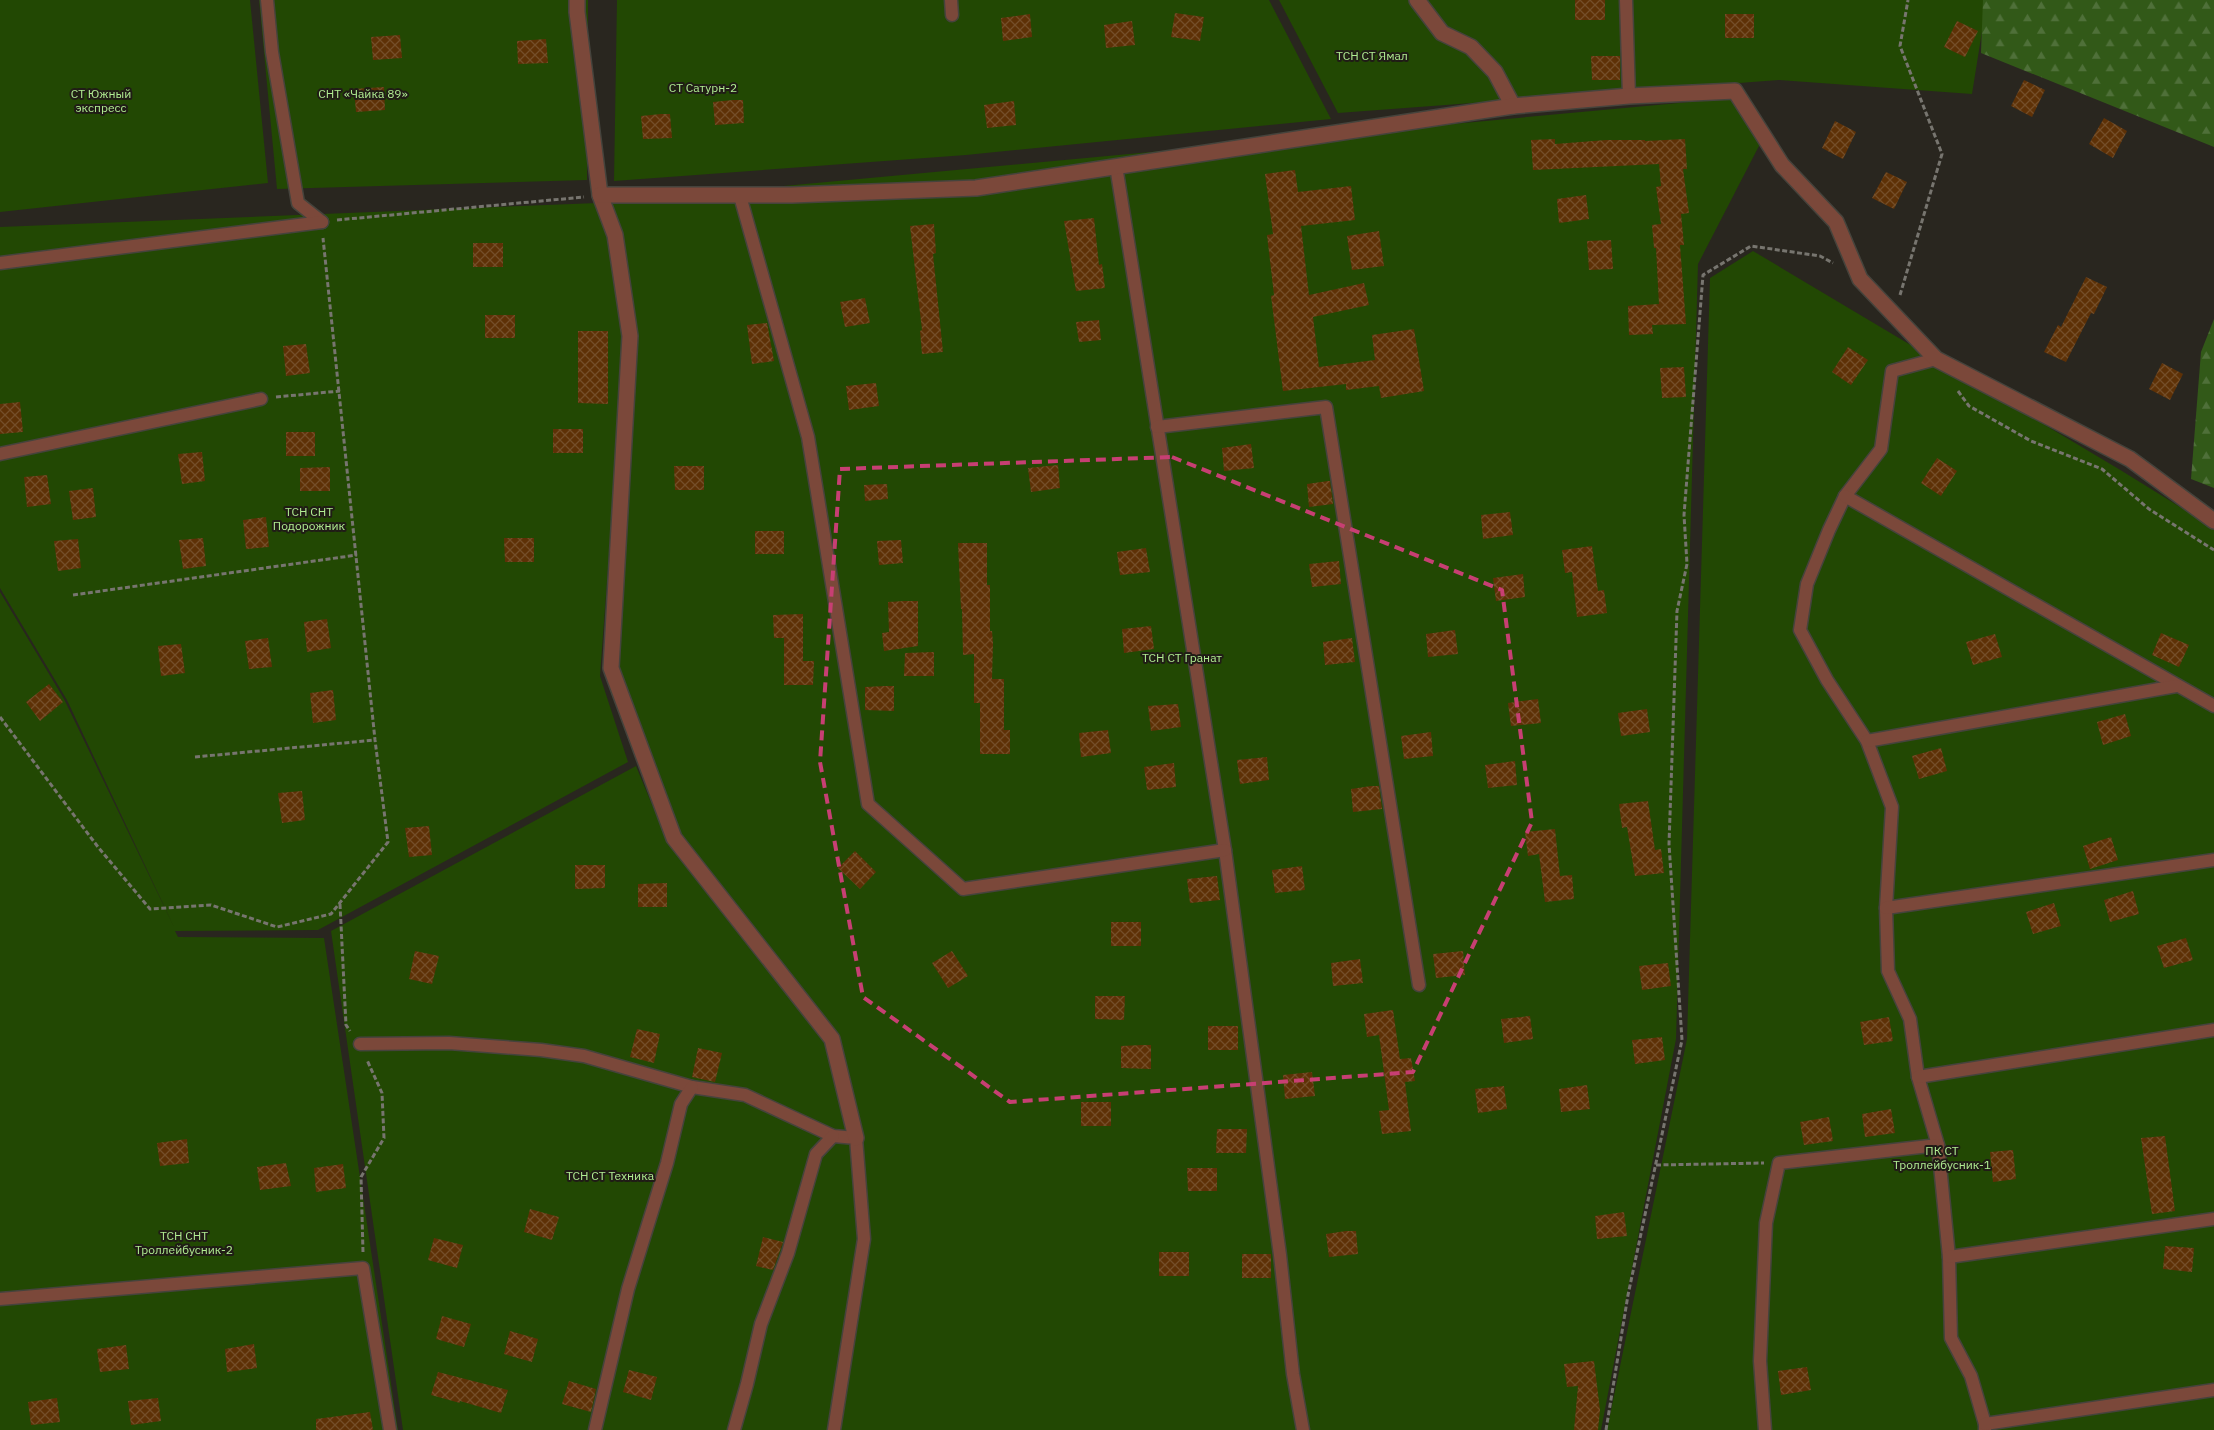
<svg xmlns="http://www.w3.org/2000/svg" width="2214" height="1430" font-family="'IBM Plex Sans',sans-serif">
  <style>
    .green { fill: #224803 }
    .forest { fill: url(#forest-firs) }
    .building { fill: url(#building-cross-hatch) }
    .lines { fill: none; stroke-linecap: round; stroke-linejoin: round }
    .lane-casing { stroke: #45433c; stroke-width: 15 }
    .street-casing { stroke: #45433c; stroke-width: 18 }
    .path { stroke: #77756f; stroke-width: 3; stroke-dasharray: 5 2.5; stroke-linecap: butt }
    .lane { stroke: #7b483a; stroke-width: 12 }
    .street { stroke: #7b483a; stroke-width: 15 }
    .marked { fill: none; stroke: #c73f73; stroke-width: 4; stroke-dasharray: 10 6; stroke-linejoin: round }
    .labels { text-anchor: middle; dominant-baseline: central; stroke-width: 4; stroke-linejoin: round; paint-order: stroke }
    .park-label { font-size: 12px; fill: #b1ed92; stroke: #201c16 }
  </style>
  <defs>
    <pattern id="forest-firs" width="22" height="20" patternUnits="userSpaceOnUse" patternTransform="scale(1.25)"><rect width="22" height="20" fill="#325918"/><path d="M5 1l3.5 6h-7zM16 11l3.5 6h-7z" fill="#4f7039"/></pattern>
    <pattern id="building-cross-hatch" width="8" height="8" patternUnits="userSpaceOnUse" patternTransform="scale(1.25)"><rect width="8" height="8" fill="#5e3106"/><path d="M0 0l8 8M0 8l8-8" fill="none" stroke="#744e29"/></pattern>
  </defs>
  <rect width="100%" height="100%" fill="#29261f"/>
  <g class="green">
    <polygon points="0,0 250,0 268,183 0,212"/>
    <polygon points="259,0 588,0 587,180 277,189"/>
    <polygon points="617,0 1269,0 1331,119 966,155 614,181"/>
    <polygon points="1279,0 1987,0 1972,94 1779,80 1338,113"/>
    <polygon points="1733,98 1760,144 1698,264 1676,1039 1601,1430 840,1430 869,1236 839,1037 679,833 616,668 636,336 610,202"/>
    <polygon points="598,203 609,238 625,337 600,676 628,762 318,930 175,931 178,937 324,938 398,1430 0,1430 0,592 64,699 175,929 67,700 0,588 0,227"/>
    <polygon points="1753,251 2122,471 2214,528 2214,1430 1607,1430 1687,1039 1710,278"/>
    <polygon points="636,766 665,836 823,1039 849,1133 859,1241 827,1430 403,1430 331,931"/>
  </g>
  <g class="forest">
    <polygon points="1983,0 2214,0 2214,147 1981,53"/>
    <polygon points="2214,319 2214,488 2191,479 2201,352"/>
  </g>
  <g class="building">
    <rect x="1575" y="0" width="30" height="20"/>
    <polygon points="1175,13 1204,17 1200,41 1171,37"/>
    <polygon points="1030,14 1032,37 1003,41 1001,18"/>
    <rect x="1725" y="14" width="29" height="24"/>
    <polygon points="1132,21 1135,45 1106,48 1104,25"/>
    <polygon points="1957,21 1978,31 1965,57 1944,47"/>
    <polygon points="400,35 402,58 373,60 371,37"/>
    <polygon points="546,39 548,63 518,64 517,41"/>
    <polygon points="1591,56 1620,56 1620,80 1592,80"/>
    <polygon points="2024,80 2045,90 2032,117 2011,106"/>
    <polygon points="384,87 385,110 356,112 354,89"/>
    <polygon points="733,100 743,100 744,123 715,125 713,102"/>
    <polygon points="1014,101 1016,125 987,128 984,105"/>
    <polygon points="661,114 670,114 672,138 643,139 641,116"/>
    <polygon points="2104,118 2127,131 2113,158 2089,144"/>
    <polygon points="1835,121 1856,132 1843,159 1822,148"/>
    <polygon points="1555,139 1555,144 1606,140 1645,140 1645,141 1685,139 1687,169 1683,169 1689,213 1681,214 1684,245 1680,245 1686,324 1652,325 1653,334 1629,335 1628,306 1659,304 1656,248 1654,248 1652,225 1661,224 1656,187 1661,186 1659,164 1533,170 1531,140"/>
    <polygon points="1295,170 1298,192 1351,186 1355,220 1301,226 1309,295 1364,283 1369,305 1313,317 1319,367 1375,360 1372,335 1414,329 1424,391 1381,398 1379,386 1346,390 1346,384 1283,391 1271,296 1274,295 1267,235 1273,234 1265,174"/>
    <polygon points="1886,172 1907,182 1894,209 1872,198"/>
    <polygon points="1586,195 1589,219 1559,223 1557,199"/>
    <polygon points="1094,218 1099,265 1102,264 1105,288 1076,291 1064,221"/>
    <polygon points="934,224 936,253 933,254 943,352 922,354 920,331 922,330 910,226"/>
    <polygon points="1379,231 1384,266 1352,270 1347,236"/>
    <polygon points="1611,240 1613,269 1589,270 1587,241"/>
    <rect x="473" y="243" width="30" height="24"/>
    <polygon points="2086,277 2107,287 2094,314 2091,313 2066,362 2044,352 2058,325 2061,327"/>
    <polygon points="865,298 870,323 845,327 840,302"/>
    <rect x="485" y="315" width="30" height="23"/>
    <polygon points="1099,320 1101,340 1079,342 1076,322"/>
    <polygon points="767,323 774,361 752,364 747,325"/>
    <polygon points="578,331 608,331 608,404 578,403"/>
    <polygon points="306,344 310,373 286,376 283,346"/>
    <polygon points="1848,347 1868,360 1851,385 1832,372"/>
    <polygon points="2162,363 2183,374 2170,400 2149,389"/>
    <polygon points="1684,367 1686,397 1662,398 1660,368"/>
    <polygon points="876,383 879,406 849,410 846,386"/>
    <polygon points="20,402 23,432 0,434 0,404"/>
    <rect x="553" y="429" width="30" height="24"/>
    <rect x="286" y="432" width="29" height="24"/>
    <polygon points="1251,444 1254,468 1224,471 1222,448"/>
    <polygon points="202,452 205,481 182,484 178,454"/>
    <polygon points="1937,458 1957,471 1941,496 1921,483"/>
    <polygon points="1058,465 1060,488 1031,492 1028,468"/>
    <polygon points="674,466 704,466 704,490 675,490"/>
    <polygon points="330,467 330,491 300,491 300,468"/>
    <polygon points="47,475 51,504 27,507 24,477"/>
    <polygon points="1328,481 1330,481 1333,504 1309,507 1307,484"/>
    <polygon points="887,484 888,499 865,501 864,485"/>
    <polygon points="93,488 96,517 73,520 69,491"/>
    <polygon points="1510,512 1513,535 1483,539 1481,515"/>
    <polygon points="266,517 269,547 246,549 243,520"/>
    <rect x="755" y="531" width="29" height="23"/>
    <polygon points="203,538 206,566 183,569 179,540"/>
    <polygon points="504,538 534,538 534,562 505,562"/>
    <polygon points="78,539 81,568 58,571 54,541"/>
    <polygon points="901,540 903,563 879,565 877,541"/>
    <polygon points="958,543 987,543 987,585 990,585 990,631 992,631 993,643 992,679 1004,679 1004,730 1010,730 1010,754 980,754 980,703 974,703 974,654 963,655 962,609 961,609"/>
    <polygon points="1592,546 1598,591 1604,590 1607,613 1577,617 1572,572 1565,573 1562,550"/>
    <polygon points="1146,548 1150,572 1120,575 1117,552"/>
    <polygon points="1339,561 1341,584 1312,587 1309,564"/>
    <polygon points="1523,574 1525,597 1496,601 1493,578"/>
    <polygon points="904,601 918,601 918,646 884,651 882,633 889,632 888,602"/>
    <polygon points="803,614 803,661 814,661 813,685 784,685 784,638 774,638 773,615"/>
    <polygon points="327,619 331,648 307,652 304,622"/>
    <polygon points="1151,626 1154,649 1124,653 1122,629"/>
    <polygon points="1455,630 1458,654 1428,657 1426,634"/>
    <polygon points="2161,633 2189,645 2179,667 2152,655"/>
    <polygon points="1995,634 2002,657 1973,665 1966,642"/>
    <polygon points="268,638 272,667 249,669 245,641"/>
    <polygon points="1352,638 1355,662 1325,665 1323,642"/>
    <polygon points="181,644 185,673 161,676 158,646"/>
    <polygon points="934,652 934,676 904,676 905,653"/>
    <polygon points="49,684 63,702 40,721 26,702"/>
    <polygon points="885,686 894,686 894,711 865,710 865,687"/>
    <polygon points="333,690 336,720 313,723 310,693"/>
    <polygon points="1538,699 1541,723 1511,726 1508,703"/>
    <polygon points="1178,704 1181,727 1151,731 1148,706"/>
    <polygon points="1647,709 1650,732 1621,736 1618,713"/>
    <polygon points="2125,714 2131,736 2103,745 2097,722"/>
    <polygon points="1108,730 1111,753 1081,757 1079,733"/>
    <polygon points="1431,732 1433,756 1404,759 1401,736"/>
    <polygon points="1941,748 1947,771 1919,779 1912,756"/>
    <polygon points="1267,757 1269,780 1240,784 1237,760"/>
    <polygon points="1515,761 1517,785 1488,788 1485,765"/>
    <polygon points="1174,763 1176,787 1147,790 1144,767"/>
    <polygon points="1371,786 1379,786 1382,809 1353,812 1351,789"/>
    <polygon points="302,791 305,820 282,823 278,793"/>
    <polygon points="1648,801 1655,850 1661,849 1664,873 1635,876 1627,827 1622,828 1619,804"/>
    <polygon points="429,826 432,855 409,857 405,828"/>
    <polygon points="1555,829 1560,876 1572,875 1574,899 1545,902 1539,854 1528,856 1525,832"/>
    <polygon points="2111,837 2118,860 2090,869 2083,846"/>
    <polygon points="855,851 876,872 860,889 838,868"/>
    <polygon points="575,865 605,865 605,888 575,889"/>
    <polygon points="1302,866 1305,890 1275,893 1272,870"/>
    <polygon points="1217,876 1220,900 1190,903 1187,879"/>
    <polygon points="667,883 667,907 638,907 638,884"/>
    <polygon points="2133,891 2139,914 2110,922 2104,900"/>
    <polygon points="2054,903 2061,926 2033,934 2026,912"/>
    <rect x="1111" y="922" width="30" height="24"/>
    <polygon points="2186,938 2193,960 2164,968 2157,946"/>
    <polygon points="415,951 439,956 432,984 409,979"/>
    <polygon points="952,951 968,976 948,988 932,963"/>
    <polygon points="1463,951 1465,975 1436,978 1433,954"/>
    <polygon points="1360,959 1363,983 1333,986 1331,963"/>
    <polygon points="1668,963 1671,986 1642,990 1639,966"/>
    <polygon points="1095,996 1125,996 1124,1020 1095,1019"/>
    <polygon points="1393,1010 1400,1059 1411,1058 1413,1069 1415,1081 1405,1082 1411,1131 1382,1134 1379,1111 1389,1110 1379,1035 1367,1037 1364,1014"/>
    <polygon points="1530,1016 1533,1039 1504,1043 1501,1019"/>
    <polygon points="1889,1017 1893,1041 1864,1045 1860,1022"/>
    <rect x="1208" y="1026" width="30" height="24"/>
    <polygon points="637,1029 660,1034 654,1063 630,1057"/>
    <polygon points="1662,1037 1665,1060 1635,1064 1632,1040"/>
    <polygon points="1142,1045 1151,1045 1151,1069 1121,1068 1121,1046"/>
    <polygon points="698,1048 722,1053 715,1082 692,1077"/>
    <polygon points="1312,1072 1315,1096 1285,1099 1283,1075"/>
    <polygon points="1587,1085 1590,1109 1561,1112 1559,1089"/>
    <polygon points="1504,1086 1507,1109 1478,1113 1475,1089"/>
    <rect x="1081" y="1102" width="30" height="24"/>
    <polygon points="1891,1109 1895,1133 1865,1137 1862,1114"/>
    <polygon points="1829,1117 1833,1141 1804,1145 1800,1122"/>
    <polygon points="1217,1129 1247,1129 1246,1153 1216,1153"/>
    <polygon points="2165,1136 2175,1211 2152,1214 2141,1138"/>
    <polygon points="187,1139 189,1163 160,1166 157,1143"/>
    <polygon points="2013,1150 2016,1179 1993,1182 1990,1152"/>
    <polygon points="286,1163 291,1186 260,1190 257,1167"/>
    <polygon points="343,1164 346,1188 316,1192 314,1168"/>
    <polygon points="1187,1168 1217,1168 1217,1191 1188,1191"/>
    <polygon points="530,1209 559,1217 552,1240 524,1232"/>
    <polygon points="1624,1212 1627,1236 1597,1239 1595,1216"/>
    <polygon points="1346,1231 1356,1231 1358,1254 1329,1257 1326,1234"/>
    <polygon points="763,1237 783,1242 773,1270 756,1266"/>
    <polygon points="434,1238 463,1245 457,1268 428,1260"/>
    <polygon points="2165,1246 2194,1248 2192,1272 2163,1269"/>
    <rect x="1159" y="1252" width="30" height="24"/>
    <rect x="1242" y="1254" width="29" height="24"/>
    <polygon points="442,1316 471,1324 464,1347 436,1339"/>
    <polygon points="510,1331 538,1339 532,1362 504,1354"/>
    <polygon points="254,1344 257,1368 227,1372 225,1349"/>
    <polygon points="126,1345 129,1369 100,1372 97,1349"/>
    <polygon points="1594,1361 1600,1410 1598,1430 1574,1430 1578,1386 1567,1387 1564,1364"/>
    <polygon points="1807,1367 1811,1390 1781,1395 1778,1371"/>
    <polygon points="629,1370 657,1377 651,1400 623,1392"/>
    <polygon points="438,1372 508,1390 501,1413 460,1401 460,1403 431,1395"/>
    <polygon points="569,1381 596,1389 591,1412 562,1404"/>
    <polygon points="57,1398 60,1422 31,1425 28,1402"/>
    <polygon points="158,1398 161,1421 131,1425 128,1401"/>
    <polygon points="370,1412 373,1430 316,1430 316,1419"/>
  </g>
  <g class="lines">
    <g class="lane-casing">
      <g id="lane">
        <polyline points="267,0 272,52 298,203 322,222"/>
        <polyline points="951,0 952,15"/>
        <polyline points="1626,0 1629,96"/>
        <polyline points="1116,166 1225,850 1280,1255 1293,1374 1303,1430"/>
        <polyline points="740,196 808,437 868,804 963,889 1225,850"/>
        <polyline points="0,263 322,222"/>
        <polyline points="1936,359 1892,371 1881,449 1845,496 1829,530 1807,584 1800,630 1827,680 1867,741 1892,807 1886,908 1888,971 1910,1019 1918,1077 1938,1145 1949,1257 1951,1338 1971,1376 1985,1424 1985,1430"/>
        <polyline points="1157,427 1326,407 1419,985"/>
        <polyline points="0,454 261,399"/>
        <polyline points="1845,496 2214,706"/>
        <polyline points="1867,741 2176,686"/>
        <polyline points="1886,908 2214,860"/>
        <polyline points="360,1044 449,1043 541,1050 584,1056 692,1087 745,1095 833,1136 856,1138 864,1239 834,1430"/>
        <polyline points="1918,1077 2214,1030"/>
        <polyline points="1949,1257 2214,1219"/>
        <polyline points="0,1299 363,1268 390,1430"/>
        <polyline points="1985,1424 2214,1390"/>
        <polyline points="595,1430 628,1289 667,1163 681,1104 692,1087"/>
        <polyline points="734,1430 747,1384 761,1324 788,1253 816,1154 833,1136"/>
        <polyline points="1765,1430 1760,1361 1766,1223 1779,1163 1938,1145"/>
      </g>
    </g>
    <g class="street-casing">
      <g id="street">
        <polyline points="577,0 577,12 600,195 615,235 630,336 611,668 674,838 832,1039 856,1138"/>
        <polyline points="1417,0 1442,33 1471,47 1495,72 1513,106"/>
        <polyline points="600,195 792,195 976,188 1513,106 1629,96 1735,91 1782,165 1836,222 1860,279 1936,359 2130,459 2214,521"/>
      </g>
    </g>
    <g class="path">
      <polyline points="337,220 584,197"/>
      <polyline points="1900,295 1942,154 1900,46 1908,0"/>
      <polyline points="1958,391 1969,406 2031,441 2102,469 2149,509 2214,550"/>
      <polyline points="276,397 340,391"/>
      <polyline points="73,595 357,555"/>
      <polyline points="0,717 98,847 150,909 211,905 277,927 331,914 388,842 375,740 323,238"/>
      <polyline points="195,757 375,740"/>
      <polyline points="340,904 346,1025 350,1031"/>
      <polyline points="1656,1165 1764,1163"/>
      <polyline points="363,1252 361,1177 384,1138 382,1093 367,1060"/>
      <polyline points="1606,1430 1628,1295 1682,1040 1669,844 1677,611 1687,564 1684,515 1703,275 1751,246 1820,256 1833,263"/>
    </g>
    <use href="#lane" class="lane"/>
    <use href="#street" class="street"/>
  </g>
  <path class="marked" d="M1172,457L1502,590L1532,822L1413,1072L1010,1102L863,997L820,762L840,469Z"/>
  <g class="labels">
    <g class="park-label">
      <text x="1372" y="55">ТСН СТ Ямал</text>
      <text x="703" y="87">СТ Сатурн-2</text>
      <text x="101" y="93">СТ Южный<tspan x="101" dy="14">экспресс</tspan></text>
      <text x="363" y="93">СНТ «Чайка 89»</text>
      <text x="309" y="511">ТСН СНТ<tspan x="309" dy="14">Подорожник</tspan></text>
      <text x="1182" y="657">ТСН СТ Гранат</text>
      <text x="1942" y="1150">ПК СТ<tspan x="1942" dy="14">Троллейбусник-1</tspan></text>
      <text x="610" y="1175">ТСН СТ Техника</text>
      <text x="184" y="1235">ТСН СНТ<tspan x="184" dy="14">Троллейбусник-2</tspan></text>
    </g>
  </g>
</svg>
